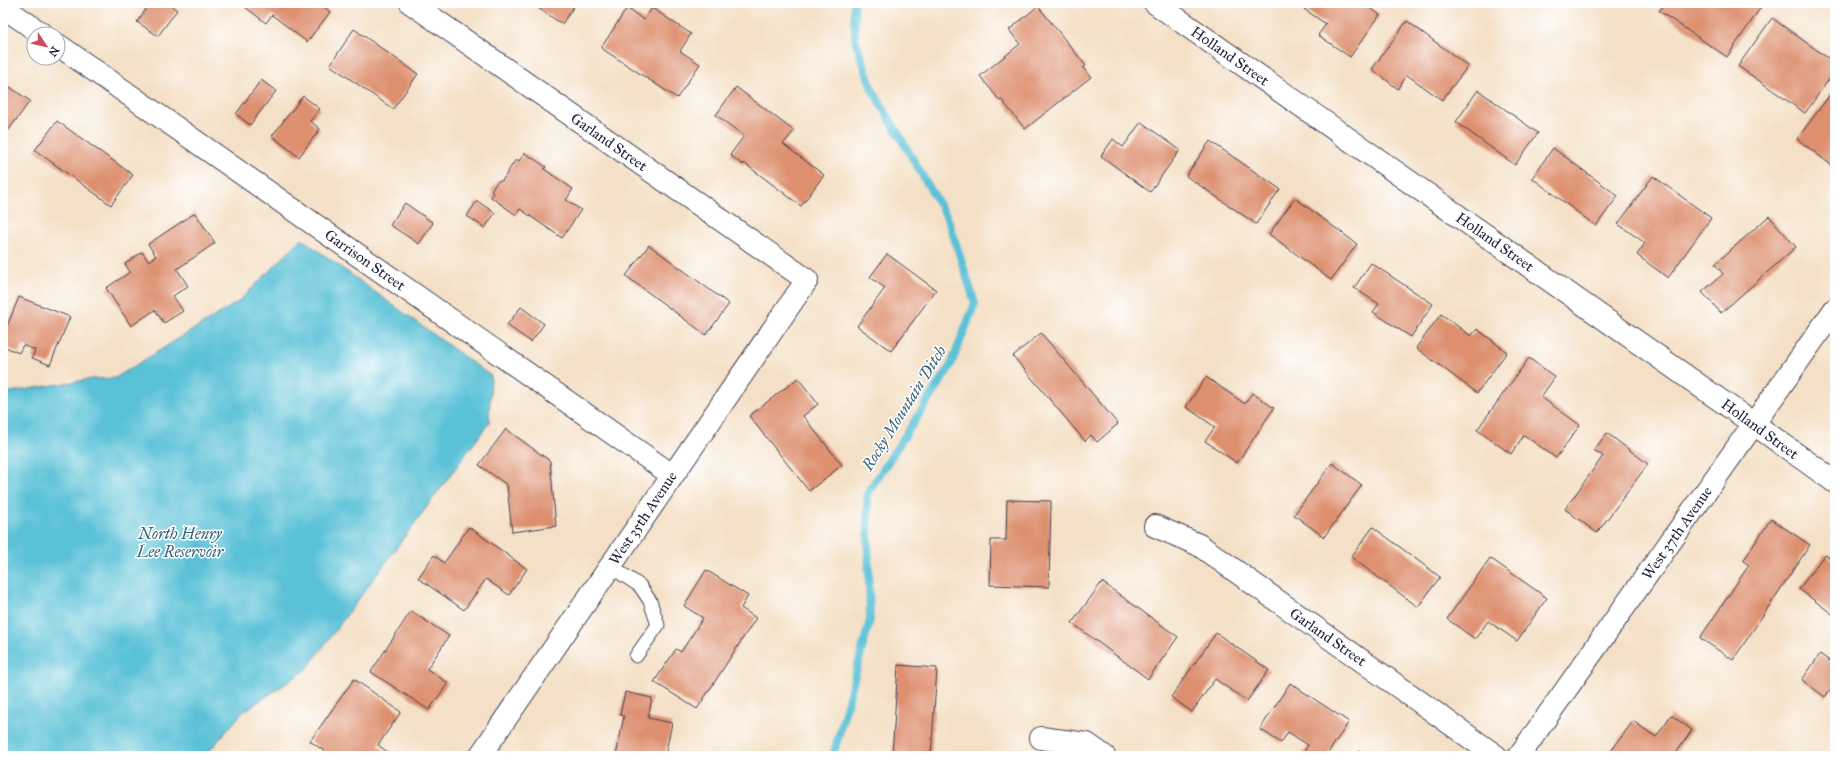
<svg xmlns="http://www.w3.org/2000/svg" width="1838" height="759" font-family="'IM FELL Great Primer',serif">
  <style>
    .water { fill: #5ac1d7; stroke: #3e7289 }
    .lines { fill: none; stroke-linecap: round; stroke-linejoin: round }
    .stream { stroke: #5ac1d7; stroke-width: 8 }
    .building { fill: #dd8f6e }
    .service-casing { stroke: #423e50; stroke-width: 15 }
    .minor-casing { stroke: #423e50; stroke-width: 24 }
    .service { stroke: #fff; stroke-width: 13 }
    .minor { stroke: #fff; stroke-width: 22 }
    .labels { text-anchor: middle; dominant-baseline: central; stroke-width: 3; stroke-linejoin: round; paint-order: stroke }
    .street-label { font-size: 15px; fill: #22223b; stroke: #fff }
    .water-label { font-size: 16px; font-style: italic; fill: #386279; stroke: #fff }
  </style>
  <rect width="100%" height="100%" fill="#fff"/>
  <filter id="ink" filterUnits="userSpaceOnUse"><feTurbulence type="fractalNoise" baseFrequency=".025" numOctaves="2"/><feDisplacementMap in="SourceGraphic" scale="8" xChannelSelector="R" yChannelSelector="G"/><feConvolveMatrix kernelMatrix="1 2 1 2 8 2 1 2 1" color-interpolation-filters="sRGB"/></filter>
  <filter id="wash" filterUnits="userSpaceOnUse"><feTurbulence type="fractalNoise" baseFrequency=".012" numOctaves="4" result="noise"/><feDisplacementMap in="SourceGraphic" scale="16" xChannelSelector="R" yChannelSelector="G"/><feGaussianBlur stdDeviation="0.9" result="paint"/><feColorMatrix in="noise" values="0 0 0 0 0 0 0 0 0 0 0 0 0 0 0 0 0 1.4 0 .05"/><feComposite in="paint" operator="in"/></filter>
  <g filter="url(#wash)">
    <rect width="100%" height="100%" fill="#f4e0c6"/>
    <polygon class="water" points="302,239 491,376 489,423 306,670 243,712 205,756 3,756 3,393 92,379 115,378 238,302"/>
    <g class="lines">
      <polyline class="stream" points="833,756 870,620 867,494 951,365 975,303 948,219 872,89 855,39 854,3"/>
    </g>
    <g id="blocks">
      <g class="building">
        <polygon points="138,3 168,3 177,10 158,36 137,22 146,9"/>
        <polygon points="240,3 319,3 330,12 307,42 272,15 266,23"/>
        <polygon points="537,3 576,3 562,24 535,6"/>
        <polygon points="1308,3 1364,3 1380,15 1350,57 1318,35 1326,24 1304,9"/>
        <polygon points="1665,3 1754,3 1761,7 1727,57 1659,11"/>
        <polygon points="1038,6 1086,66 1083,68 1091,77 1025,129 1001,99 1000,101 980,76 1020,44 1009,30"/>
        <polygon points="627,8 644,20 652,8 691,34 680,51 700,64 677,98 601,48"/>
        <polygon points="1772,18 1835,63 1835,71 1805,113 1738,66"/>
        <polygon points="1407,21 1468,66 1442,100 1407,75 1398,89 1372,69"/>
        <polygon points="354,29 418,74 393,109 330,65"/>
        <polygon points="261,80 276,91 250,125 236,114"/>
        <polygon points="7,85 30,101 8,131 3,128 3,90"/>
        <polygon points="736,87 794,131 783,144 824,175 801,206 744,163 743,165 730,155 744,136 716,115"/>
        <polygon points="1835,88 1835,168 1797,139"/>
        <polygon points="1478,90 1538,133 1515,165 1456,122"/>
        <polygon points="303,96 320,109 310,121 320,129 299,157 272,136"/>
        <polygon points="57,121 133,175 111,205 35,150"/>
        <polygon points="1141,122 1180,150 1150,192 1101,156 1113,139 1123,147"/>
        <polygon points="1210,141 1280,189 1256,224 1186,176"/>
        <polygon points="1553,148 1618,196 1596,226 1532,178"/>
        <polygon points="525,153 546,167 544,169 573,189 566,200 581,210 562,238 520,209 516,215 491,197 493,193 491,190 498,181 502,181 516,159 519,161"/>
        <polygon points="1653,176 1711,218 1668,278 1637,255 1645,243 1618,224"/>
        <polygon points="1295,198 1357,244 1331,280 1269,234"/>
        <polygon points="477,201 495,213 485,228 467,216"/>
        <polygon points="405,203 433,223 419,244 390,225"/>
        <polygon points="195,213 215,243 177,269 188,286 173,296 183,311 164,323 155,310 131,326 106,288 130,272 125,264 142,252 148,261 156,256 148,244"/>
        <polygon points="1769,216 1796,247 1721,313 1702,292 1723,274 1715,264"/>
        <polygon points="649,245 729,304 706,335 626,276"/>
        <polygon points="887,254 936,290 891,351 857,326 885,288 870,277"/>
        <polygon points="1371,263 1433,304 1411,337 1373,312 1379,304 1354,288"/>
        <polygon points="19,297 70,317 50,365 32,358 35,350 23,345 19,353 3,346 3,336"/>
        <polygon points="521,307 544,324 531,342 507,325"/>
        <polygon points="1441,314 1471,336 1477,329 1507,352 1477,393 1416,348"/>
        <polygon points="1041,333 1118,424 1097,442 1091,435 1085,441 1013,356"/>
        <polygon points="1529,358 1555,377 1541,397 1580,425 1556,458 1524,435 1511,454 1477,430"/>
        <polygon points="1206,377 1245,404 1252,393 1274,408 1237,463 1205,441 1215,427 1186,407"/>
        <polygon points="798,378 818,404 803,416 842,465 809,491 749,416"/>
        <polygon points="506,429 550,461 556,526 512,532 507,485 479,465"/>
        <polygon points="1607,433 1648,464 1597,533 1565,509 1603,456 1594,450"/>
        <polygon points="1332,463 1362,485 1324,537 1294,515"/>
        <polygon points="1007,500 1051,501 1049,587 990,585 991,540 1006,540"/>
        <polygon points="1771,519 1810,545 1733,660 1700,638 1749,565 1743,561"/>
        <polygon points="469,527 527,569 509,595 486,579 464,610 418,578 434,555 444,563"/>
        <polygon points="1373,527 1440,577 1418,607 1351,557"/>
        <polygon points="1825,554 1835,562 1835,616 1799,589"/>
        <polygon points="1490,558 1547,598 1517,641 1488,621 1475,639 1447,619"/>
        <polygon points="706,570 748,596 741,608 756,618 697,709 654,682 676,649 681,652 703,618 684,606"/>
        <polygon points="1102,582 1178,637 1148,679 1072,623"/>
        <polygon points="411,611 449,636 427,669 448,683 429,710 371,672"/>
        <polygon points="1216,633 1269,670 1247,701 1215,679 1192,712 1171,697"/>
        <polygon points="1820,654 1835,665 1835,683 1825,697 1802,680"/>
        <polygon points="898,665 937,668 931,756 892,756"/>
        <polygon points="354,679 401,712 378,745 393,756 331,756 310,741"/>
        <polygon points="1290,683 1349,722 1326,756 1301,756 1308,745 1288,732 1281,743 1260,729"/>
        <polygon points="625,692 652,698 648,718 672,723 665,756 616,756 624,716 620,715"/>
        <polygon points="1671,715 1692,730 1676,753 1680,756 1612,756 1609,754 1633,721 1656,737"/>
        <polygon points="1359,751 1367,756 1356,756"/>
      </g>
    </g>
  </g>
  <g filter="url(#ink)">
    <use href="#blocks" fill-opacity="0" stroke="#423e50" stroke-width="1"/>
    <g class="lines">
      <g class="service-casing">
        <polyline id="service" points="610,566 640,586 650,601 658,625 636,656"/>
      </g>
      <g class="minor-casing">
        <g id="minor">
          <polyline points="411,3 807,280 480,756"/>
          <polyline points="1155,3 1754,424 1835,482"/>
          <polyline points="3,7 42,34"/>
          <polyline points="58,45 672,475"/>
          <polyline points="1155,526 1199,545 1496,756"/>
          <polyline points="1041,738 1087,744 1104,756"/>
          <polyline points="1519,756 1835,309"/>
        </g>
      </g>
      <use href="#service" class="service"/>
      <use href="#minor" class="minor"/>
    </g>
  </g>
  <g class="labels">
    <g class="street-label">
      <text transform="translate(1230 56) rotate(35)">Holland Street</text>
      <text transform="translate(609 142) rotate(35)">Garland Street</text>
      <text transform="translate(1495 242) rotate(35)">Holland Street</text>
      <text transform="translate(365 260) rotate(35)">Garrison Street</text>
      <text transform="translate(1760 429) rotate(36)">Holland Street</text>
      <text transform="translate(643 518) rotate(-56)">West 35th Avenue</text>
      <text transform="translate(1677 533) rotate(-55)">West 37th Avenue</text>
      <text transform="translate(1328 637) rotate(35)">Garland Street</text>
    </g>
    <g class="water-label">
      <text transform="translate(904 408) rotate(-58)">Rocky Mountain Ditch</text>
      <text x="180" y="533">North Henry<tspan x="180" dy="18">Lee Reservoir</tspan></text>
    </g>
  </g>
  <rect width="1838" height="759" fill="none" stroke="#fff" stroke-width="16"/>
  <g transform="translate(46 46) rotate(125)"><circle r="19" fill="#ffffff" stroke="#a7a7b1"/>
  <path d="M0-3L7 15L0 10L-7 15Z" fill="#d1495b"/>
  <text y="-6" font-size="11" font-weight="bold" text-anchor="middle" fill="#22223b">N</text>
  </g>
</svg>
